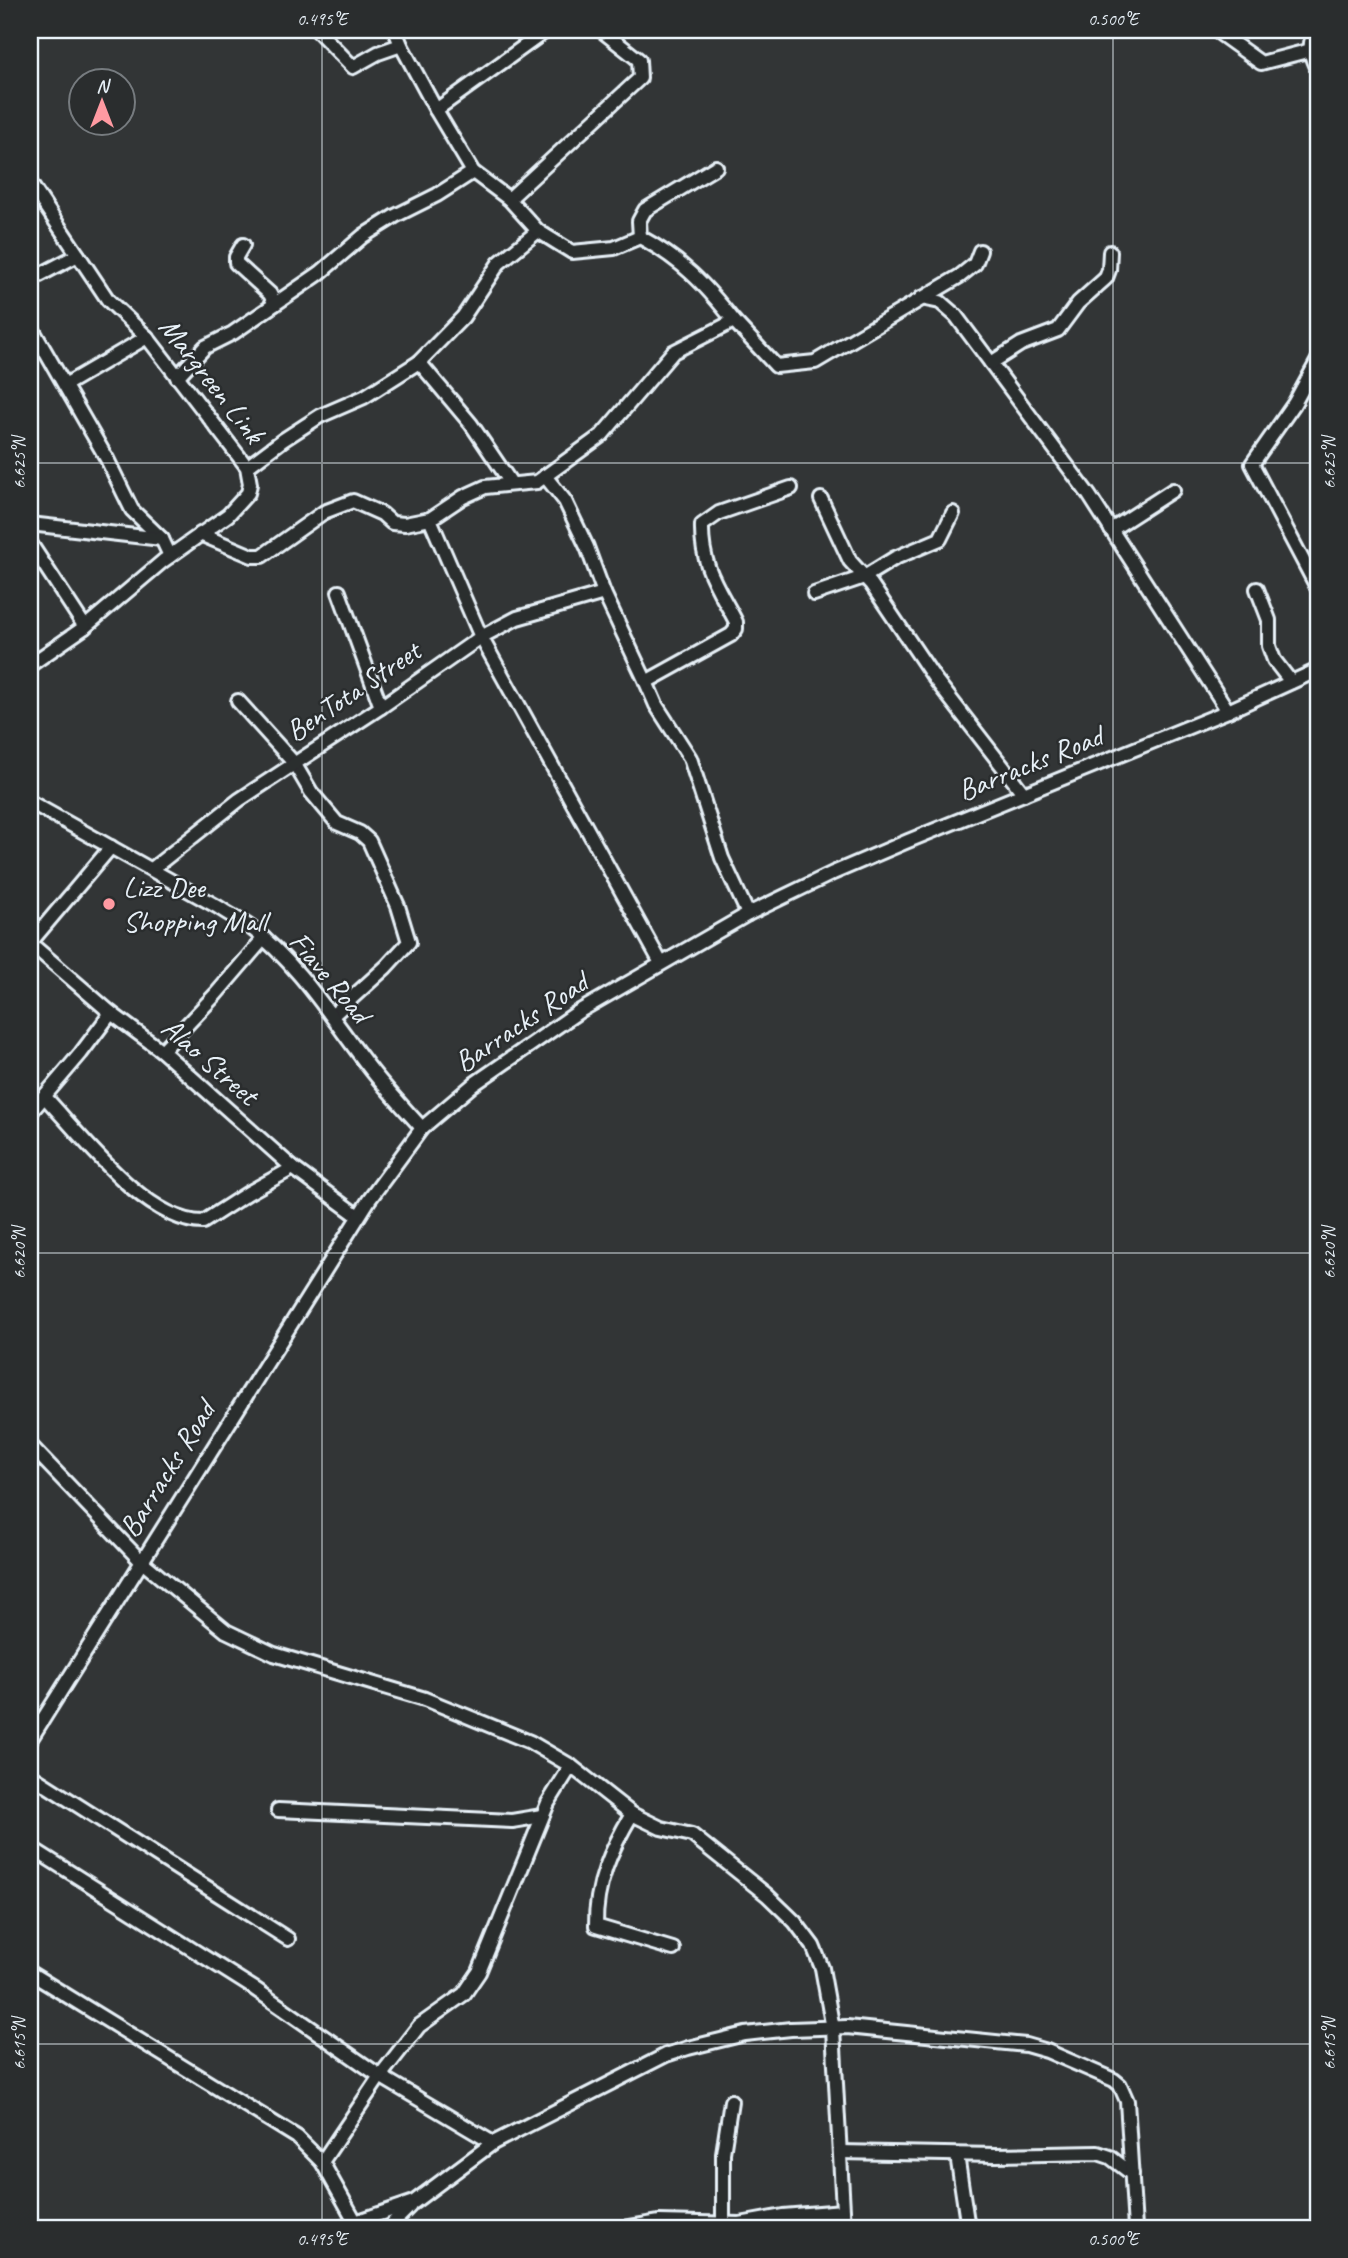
<svg xmlns="http://www.w3.org/2000/svg" width="1348" height="2258" font-family="Caveat,sans-serif">
  <style>
    .lines { fill: none; stroke-linecap: round; stroke-linejoin: round }
    .minor-casing { stroke: #e8f1f8; stroke-width: 18 }
    .minor { stroke: #2a2d2e; stroke-width: 12 }
    .ticks { fill: none; stroke: #e8f1f8; stroke-width: 2; stroke-opacity: 0.45 }
    .poi-dot { fill: #ff9aa2; stroke: #2a2d2e; stroke-width: 2.5 }
    .labels { text-anchor: middle; dominant-baseline: central; stroke-width: 5; stroke-linejoin: round; paint-order: stroke }
    .street-label { font-size: 30px; fill: #e8f1f8; stroke: #2a2d2e }
    .poi-label { font-size: 30px; fill: #e8f1f8; stroke: #2a2d2e; text-anchor: start }
    .neatline { fill: none; stroke: #e8f1f8; stroke-width: 2.5 }
    .ticks-label { font-size: 18px; text-anchor: middle; fill: #e8f1f8 }
  </style>
  <rect width="100%" height="100%" fill="#323536"/>
  <filter id="ink" filterUnits="userSpaceOnUse"><feTurbulence type="fractalNoise" baseFrequency=".0143" numOctaves="2"/><feDisplacementMap in="SourceGraphic" scale="14" xChannelSelector="R" yChannelSelector="G"/><feConvolveMatrix kernelMatrix="1 2 1 2 8 2 1 2 1" color-interpolation-filters="sRGB"/></filter>
  <g filter="url(#ink)">
    <g class="lines">
      <g class="minor-casing">
        <g id="minor">
          <polyline points="317,30 353,67 378,53 401,45"/>
          <polyline points="1215,30 1261,63 1311,50"/>
          <path d="M1315,32C1307,46 1311,58 1318,71"/>
          <polyline points="436,110 547,30"/>
          <polyline points="30,183 108,300 147,337 247,467 250,484 248,493 228,515 163,561 85,627 30,665"/>
          <polyline points="509,199 640,78 639,60 601,30"/>
          <polyline points="640,237 639,221 645,210 716,167"/>
          <polyline points="243,245 236,257 236,263 270,294 275,304"/>
          <polyline points="30,280 78,255"/>
          <polyline points="921,298 940,302 956,316 1089,495 1228,711"/>
          <polyline points="734,321 776,366 815,362 960,276 975,264 980,251"/>
          <polyline points="30,325 107,459 132,510 162,539 170,556"/>
          <polyline points="1318,360 1294,404 1252,464 1318,589"/>
          <polyline points="419,362 471,424 511,483"/>
          <polyline points="991,363 1021,344 1058,330 1078,303 1106,278 1109,270 1110,252"/>
          <polyline points="177,377 205,347 233,333 275,304 320,273 363,236 395,216 437,195 473,172"/>
          <polyline points="65,385 147,337"/>
          <polyline points="247,467 283,440 320,416 364,397 419,362 463,317 499,263 538,231"/>
          <polyline points="545,476 565,501 587,547 604,593 646,682 656,705 690,758 722,858 748,914"/>
          <polyline points="821,499 850,561 871,584 935,679 1024,794"/>
          <polyline points="430,519 481,637 661,963"/>
          <polyline points="30,524 162,539"/>
          <polyline points="1111,530 1173,490"/>
          <path d="M200,534L252,556H262L324,512L353,501L382,514L392,523L405,524L430,519L463,497L485,487L537,482L602,435L673,352L734,321C705,284 682,260 640,237L614,248L572,252L538,231L509,199L473,172L436,110L401,45L395,30"/>
          <polyline points="30,543 85,627"/>
          <polyline points="1257,589 1269,620 1269,646 1274,660 1291,682"/>
          <polyline points="339,592 381,707"/>
          <polyline points="814,594 864,577 895,558 940,539 953,513"/>
          <path d="M646,682L731,635L736,629V622C718,587 701,567 702,525L719,513L791,488"/>
          <polyline points="238,701 294,763 311,792 337,823 360,833 369,841 398,906 409,942 386,967 332,1016"/>
          <path d="M30,802L218,907C228,914 240,920 250,927C299,964 332,1019 369,1067C385,1088 404,1108 422,1128"/>
          <polyline points="152,869 239,800 381,707 481,637 517,618 604,593"/>
          <polyline points="30,943 111,1013 162,1051 293,1168 358,1216"/>
          <polyline points="30,943 111,847"/>
          <polyline points="162,1051 216,994 264,938"/>
          <path d="M44,1096C82,1136 145,1221 203,1222L248,1193L293,1168"/>
          <polyline points="30,1113 81,1053 111,1013"/>
          <polyline points="30,1445 141,1561 226,1631 274,1654 425,1699 530,1742 571,1766 632,1814 661,1828 692,1835 767,1895 795,1922 813,1946 822,1968 833,2029 844,2228"/>
          <polyline points="30,1740 369,1200 422,1128 474,1084 578,1012 748,914 833,873 908,841 1228,711 1318,670"/>
          <polyline points="30,1775 288,1939"/>
          <polyline points="278,1810 512,1821 542,1816"/>
          <path d="M632,1814C611,1849 595,1885 596,1926L673,1949"/>
          <polyline points="30,1847 255,1989 380,2076 493,2143"/>
          <polyline points="30,1973 297,2137 322,2162 355,2221"/>
          <polyline points="840,2152 996,2155 1098,2153 1110,2157 1132,2174"/>
          <polyline points="957,2155 968,2228"/>
          <polyline points="322,2162 380,2076 419,2026 464,1994 479,1972 548,1803 571,1766"/>
          <polyline points="723,2224 723,2153 731,2101"/>
          <polyline points="338,2228 414,2202 493,2143 666,2055 688,2048 745,2034 791,2029 847,2027 1026,2045 1047,2051 1114,2080 1120,2085 1127,2101 1135,2228"/>
          <polyline points="388,2228 410,2206"/>
          <polyline points="624,2228 660,2222 740,2224 783,2216 843,2211"/>
        </g>
      </g>
      <use href="#minor" class="minor"/>
    </g>
  </g>
  <path class="ticks" d="M322,30V2228M1113,30V2228M30,463H1318M30,1253H1318M30,2044H1318"/>
  <circle class="poi-dot" cx="109" cy="904" r="7"/>
  <g class="labels">
    <g class="street-label">
      <text transform="translate(212 380) rotate(52)">Margreen Link</text>
      <text transform="translate(353 691) rotate(-34)">BenTota Street</text>
      <text transform="translate(1030 763) rotate(-22)">Barracks Road</text>
      <text transform="translate(330 977) rotate(50)">Fiave Road</text>
      <text transform="translate(521 1022) rotate(-34)">Barracks Road</text>
      <text transform="translate(210 1061) rotate(41)">Alao Street</text>
      <text transform="translate(167 1469) rotate(-58)">Barracks Road</text>
    </g>
    <g class="poi-label">
      <text x="123" y="887">Lizz Dee<tspan x="123" dy="34">Shopping Mall</tspan></text>
    </g>
  </g>
  <rect width="1348" height="2258" fill="none" stroke="#2a2d2e" stroke-width="77"/>
  <g transform="translate(102 102)"><circle r="33" fill="#2a2d2e" stroke="#767b7f" stroke-width="2"/>
  <path d="M0-5L12 26L0 18L-12 26Z" fill="#ff9aa2"/>
  <text y="-10" font-size="19" font-weight="bold" text-anchor="middle" fill="#e8f1f8">N</text>
  </g>
  <rect x="38" y="38" width="1272" height="2182" class="neatline"/>
  <g class="ticks-label">
    <text x="322" y="25">0.495°E</text>
    <text x="1113" y="25">0.500°E</text>
    <text transform="translate(19 463) rotate(-90)" y="6">6.625°N</text>
    <text transform="translate(1329 463) rotate(-90)" y="6">6.625°N</text>
    <text transform="translate(19 1253) rotate(-90)" y="6">6.620°N</text>
    <text transform="translate(1329 1253) rotate(-90)" y="6">6.620°N</text>
    <text transform="translate(19 2044) rotate(-90)" y="6">6.615°N</text>
    <text transform="translate(1329 2044) rotate(-90)" y="6">6.615°N</text>
    <text x="322" y="2245">0.495°E</text>
    <text x="1113" y="2245">0.500°E</text>
  </g>
</svg>
